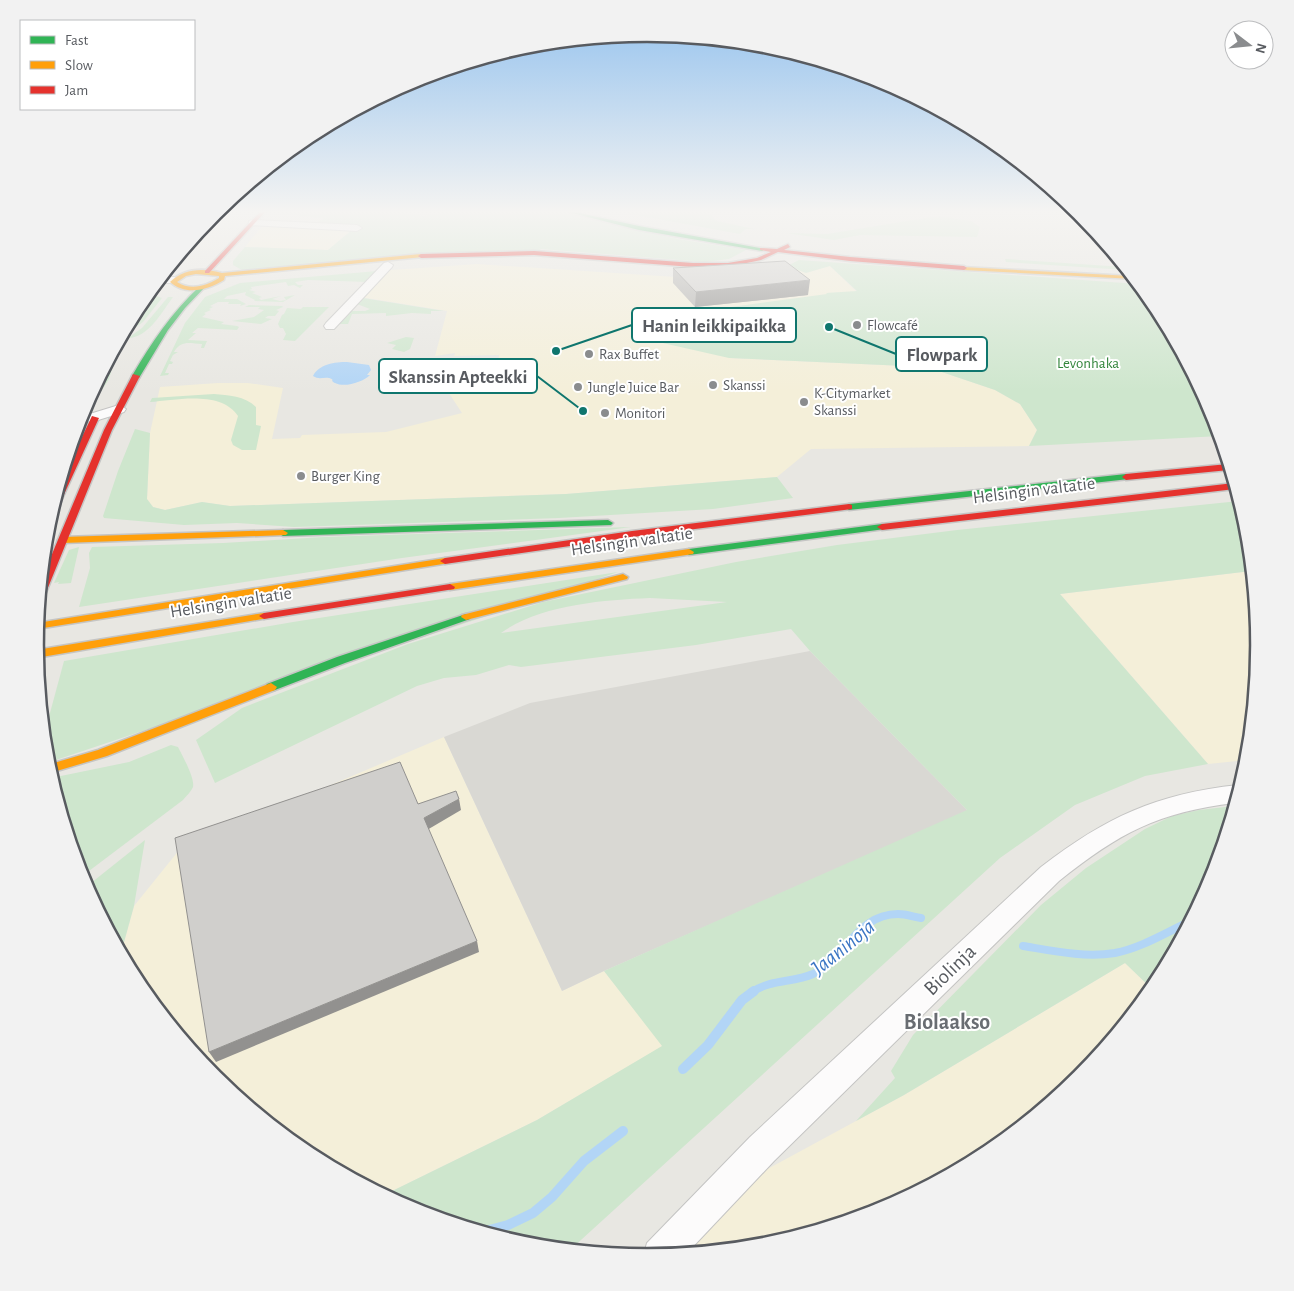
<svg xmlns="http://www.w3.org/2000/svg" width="1294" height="1291" font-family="'Alegreya Sans',sans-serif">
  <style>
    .commercial { fill: #f4efd9 }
    .industrial { fill: #d9d8d3 }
    .green { fill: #cee6cd; fill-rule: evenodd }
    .water { fill: #b2d5f6 }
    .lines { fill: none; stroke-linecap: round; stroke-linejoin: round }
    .stream-far1 { stroke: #b2d5f6; stroke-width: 8 }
    .stream { stroke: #b2d5f6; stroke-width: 10 }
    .street-casing { stroke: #c4c4c3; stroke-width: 2 }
    .fast-casing { stroke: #c5c5c4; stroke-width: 3 }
    .slow-casing { stroke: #c5c5c4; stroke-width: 3 }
    .jam-casing { stroke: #c5c5c4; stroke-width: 3 }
    .street { fill: #fcfbfb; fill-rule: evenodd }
    .fast { fill: #30b455; fill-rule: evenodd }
    .slow { fill: #ff9f0a; fill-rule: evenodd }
    .jam { fill: #e5322d; fill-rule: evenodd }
    .wall { fill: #b3b2af }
    .shaded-wall { fill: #92918f }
    .building { fill: #d0cfcc; stroke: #92918f }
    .poi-dot { fill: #8a8c8e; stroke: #fff; stroke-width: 2 }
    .labels { text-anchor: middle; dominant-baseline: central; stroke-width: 4; stroke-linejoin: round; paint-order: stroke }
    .far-poi-label { font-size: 15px; fill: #585b60; stroke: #fff; text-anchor: start }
    .far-park-label { font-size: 15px; fill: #32853b; stroke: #fff }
    .street-label { font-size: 18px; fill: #585b60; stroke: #fff }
    .near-street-label { font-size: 21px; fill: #585b60; stroke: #fff }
    .near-water-label { font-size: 22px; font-style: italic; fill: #3c76c4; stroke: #fff }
    .near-neighbourhood-label { font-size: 22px; font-weight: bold; fill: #696d72; stroke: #fff }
    .rim { fill: none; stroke: #585b60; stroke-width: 2.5 }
    .leader { fill: none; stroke: #0f766e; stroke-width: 2 }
    .callout-dot { fill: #0f766e; stroke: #fff; stroke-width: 2 }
    .callout { fill: #fff; stroke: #0f766e; stroke-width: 2 }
    .callout-label { font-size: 19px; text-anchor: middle; font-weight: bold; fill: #585b60 }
  </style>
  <rect width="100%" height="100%" fill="#e8e7e2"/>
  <g class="commercial">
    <polygon points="263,225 353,229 328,250 245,247"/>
    <polygon points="799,260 830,266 857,292 827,293 827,294 729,358 927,367 995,390 1020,404 1037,430 1029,446 811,449 777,477 566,494 230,506 202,502 165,510 153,507 147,499 150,433 160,387 218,383 248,383 283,388 272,439 300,438 302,435 386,432 462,413 437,375 485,374 482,369 498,366 499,355 454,356 455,353 435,356 447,311 354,296 377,271 477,264 676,277 792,265"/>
    <polygon points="1251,571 1259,646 1247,760 1208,764 1060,594"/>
    <polygon points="444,737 562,991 604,971 663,1046 537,1120 384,1195 307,1154 214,1078 138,985 121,953 134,906 180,849"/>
    <polygon points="1125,963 1152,989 1079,1078 987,1154 881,1211 766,1246 684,1254 751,1178 904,1095"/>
  </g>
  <polygon class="industrial" points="810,651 968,811 604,971 562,991 444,737 530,703"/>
  <g class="green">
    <path d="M275,212H394L424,216L439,214V212H563L678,239L746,250L729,259L705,262L541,249L539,251L242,270L233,265V261L245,247L328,250L353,229L314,225L324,218C307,217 291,214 274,213Z"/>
    <polygon points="620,212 708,212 717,221 754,229 745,229 740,234"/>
    <polygon points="938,216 971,221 980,227 977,237 860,235 834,240 786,233 827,234"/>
    <polygon points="1005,259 1124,267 1126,270 1006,262"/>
    <polygon points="799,260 1138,284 1156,306 1212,412 1220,436 1029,446 1037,430 1020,404 995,390 927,367 729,358 645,339 672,315 827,294 826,293 857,291 830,266 806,273 787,266"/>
    <path d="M377,271L368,282L308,280L295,282L298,285H303L300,288L294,285L288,286L286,282L251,287L252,289L249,290L256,292L252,293L262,297L259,298L261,300L281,296L272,299L280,301L286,300L284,297L295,295L283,302L254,301L255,300L245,295L246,292L227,296L224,299H237L246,304L240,306L241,304H228L229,302H218L210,306L213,307L209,309L211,310L204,313L206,314L202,317L224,322L221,324L237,326L239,327L237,330L198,328L192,333H196L188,340L207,341L204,348H201L202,344C189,343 181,340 174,352H178L173,355L170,361L173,362L172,364H169L165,373H169L168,375L160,376L185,323L205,297L240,283Z"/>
    <polygon points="156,296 162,298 143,322 120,339 139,305 145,297"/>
    <path d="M168,297H173C162,312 148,338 128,338L142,328Z"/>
    <polygon points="363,298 444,311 431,311 431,314 412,313 386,316 386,313 352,314 348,324 338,324 350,311 365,311 370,309 357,304"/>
    <polygon points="249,305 282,306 283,307 276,310 279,311 275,316 268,316 265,318 272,319 261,324 232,321 254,317 264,310 258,309 260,307 245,307"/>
    <polygon points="303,307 329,307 295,341 283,340 286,334 283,328 280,328 278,324 282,315 284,314 287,308 301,309"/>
    <polygon points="406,337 414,338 410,349 404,352 392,349 396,345 387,343"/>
    <polygon points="113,365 109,379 98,396 90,396 106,366"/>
    <path d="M214,394C228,395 245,396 256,407V425L261,426L256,450H242L233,445L231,440L238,416C221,390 176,400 150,402L152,398Z"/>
    <polygon points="135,429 150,433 147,499 153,507 165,510 202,502 230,506 566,494 777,477 793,498 713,509 559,518 294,527 237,523 184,525 104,518 103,516 118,471"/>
    <path d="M1239,501L1247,526L1251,571L1060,594L1208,764L1145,776L1075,805L1000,858L570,1250L527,1245L413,1211L384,1195L537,1120L662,1046L604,971L967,810L810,651L791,629L696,645L521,667L509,665L476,675L444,678L417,686L215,783L196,740L242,708L408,644L543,602L736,562L837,545L957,530ZM650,598L727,602L501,633C540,605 602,600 650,598Z"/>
    <polygon points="631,527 402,558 79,607 90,568 89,553 92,547 223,543 324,537"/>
    <polygon points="79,547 71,583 58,584 59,582 54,583 69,550"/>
    <polygon points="618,572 53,761 47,724 64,661 293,622"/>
    <path d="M171,745L178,747C182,755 195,778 193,787C191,792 186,796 183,800L81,877L67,829L64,796L56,777L129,762Z"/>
    <polygon points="1234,806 1212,880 1152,989 1125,963 904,1095 856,1121 895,1078 891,1071 913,1035 1041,905 1086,868 1145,829 1172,816 1199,810"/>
    <polygon points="145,840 134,906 121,953 86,887"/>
  </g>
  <path class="water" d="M347,362L369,365L371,370L367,375H370C363,382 345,388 335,383C329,380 336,380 329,378C323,377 319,380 313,376C319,364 335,362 347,362Z"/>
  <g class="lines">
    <g class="stream-far1">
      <path d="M1023,946C1053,951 1085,958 1115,953C1141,948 1165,933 1189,922"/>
      <path d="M752,992C771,979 793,983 813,974C846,958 857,914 898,914C906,914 914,917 921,918"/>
    </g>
    <g class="stream">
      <polyline points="683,1069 708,1045 742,1000 754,991"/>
      <polyline points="482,1232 508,1225 533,1213 552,1197 584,1161 623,1131"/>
    </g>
    <g class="street-casing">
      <g id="street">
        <polygon points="252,220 357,225 362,228 357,231 249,225 249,221"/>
        <polygon points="388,262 393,265 392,267 334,329 326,329 324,326 326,323 384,263"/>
        <polygon points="162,277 174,277 179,280 174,283 157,283"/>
        <polygon points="119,405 126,409 124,412 95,421 79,422 81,414 93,413"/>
        <path d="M1238,785L1241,786L1235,803C1158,812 1119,833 1059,881L774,1161L687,1253L643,1257L647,1243L750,1137L1041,867C1106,817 1156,794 1238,785Z"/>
      </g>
    </g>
    <g class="fast-casing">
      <g id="fast">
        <polygon points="568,212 575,212 639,226 765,249 762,251 639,230"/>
        <path d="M200,286L205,287L185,308L168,330L139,378H133L132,376C151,343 172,312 200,286Z"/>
        <polygon points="1126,474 1130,477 1129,479 849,510 844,507 849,504"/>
        <polygon points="608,520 613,523 611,525 283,536 278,533 283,530"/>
        <polygon points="882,524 885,525 885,529 689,555 684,552 689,549"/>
        <polygon points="466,614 470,615 471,617 470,619 345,663 275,690 271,691 265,687 267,684 337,657"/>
      </g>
    </g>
    <g class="slow-casing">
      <g id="slow">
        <path d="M421,254L423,257L225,276L224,280C208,290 186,296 170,282C184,268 204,268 222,273ZM196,274L219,276V278C206,286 191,291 177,282L186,276Z"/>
        <polygon points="962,267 1131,276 1134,279 964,270"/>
        <polygon points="283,530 288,533 286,535 63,543 58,540 63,537"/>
        <polygon points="689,549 694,552 693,554 450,590 445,587 450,584"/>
        <polygon points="445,558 449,559 450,561 449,563 37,629 37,623"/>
        <polygon points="623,574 628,577 627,579 466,620 461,617 462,615"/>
        <polygon points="264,613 269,616 268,618 36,658 36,650"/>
        <polygon points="271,683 277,687 275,690 107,756 50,773 47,765 98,750"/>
      </g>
    </g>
    <g class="jam-casing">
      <g id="jam">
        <polygon points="260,212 265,212 209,273 205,273 205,271"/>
        <polygon points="788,244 790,247 784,250 850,257 964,266 967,268 964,270 850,261 778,252 761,260 728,267 693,267 534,255 421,258 418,256 421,254 534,251 693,263 728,263 757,258 771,252 760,250 760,248 777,249"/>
        <polygon points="133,374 140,376 112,430 45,595 40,598 42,578 104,430"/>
        <polygon points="92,416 99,418 56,512 50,515 60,483"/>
        <polygon points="1228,464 1229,470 1126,480 1122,477 1126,474"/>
        <polygon points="1234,483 1235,489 882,530 877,527 882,524"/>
        <polygon points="849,504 852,505 852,509 632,537 445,564 440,561 445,558 632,531"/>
        <polygon points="450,584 455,587 454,589 264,619 259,616 264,613"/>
      </g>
    </g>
    <use href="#street" class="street"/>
    <use href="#fast" class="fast"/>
    <use href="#slow" class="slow"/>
    <use href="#jam" class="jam"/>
  </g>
  <polygon class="wall" points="673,268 808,295 695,307 673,283"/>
  <g class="shaded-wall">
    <polygon points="810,280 808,295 695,307 696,292"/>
    <polygon points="459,799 461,810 427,830 424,818"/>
    <polygon points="477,941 479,952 216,1062 209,1052"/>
  </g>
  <g class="building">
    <polygon points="785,261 810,280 696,292 673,268"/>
    <polygon points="400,762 418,804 456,791 459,799 424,818 477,941 209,1052 175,838"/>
  </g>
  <linearGradient id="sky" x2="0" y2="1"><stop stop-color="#92c1ee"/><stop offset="0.54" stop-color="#f5f4f2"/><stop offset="1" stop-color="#f5f4f2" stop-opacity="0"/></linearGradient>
  <rect width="1294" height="392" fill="url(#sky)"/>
  <g class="poi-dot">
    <circle cx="857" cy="325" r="5"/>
    <circle cx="589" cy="354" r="5"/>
    <circle cx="713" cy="385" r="5"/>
    <circle cx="578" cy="387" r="5"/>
    <circle cx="804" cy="402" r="5"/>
    <circle cx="605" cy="413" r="5"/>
    <circle cx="301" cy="476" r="5"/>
  </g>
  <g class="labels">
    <g class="far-poi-label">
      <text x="867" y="325">Flowcafé</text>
      <text x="599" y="354">Rax Buffet</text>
      <text x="723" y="385">Skanssi</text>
      <text x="588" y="387">Jungle Juice Bar</text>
      <text x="814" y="393">K-Citymarket<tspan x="814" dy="17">Skanssi</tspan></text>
      <text x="615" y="413">Monitori</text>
      <text x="311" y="476">Burger King</text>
    </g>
    <g class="far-park-label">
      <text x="1088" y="363">Levonhaka</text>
    </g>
    <g class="street-label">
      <text transform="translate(1034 491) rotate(-7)">Helsingin valtatie</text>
      <text transform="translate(632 542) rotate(-8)">Helsingin valtatie</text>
      <text transform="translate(231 603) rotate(-9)">Helsingin valtatie</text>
    </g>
    <g class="near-street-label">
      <text transform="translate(950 970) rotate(-44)">Biolinja</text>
    </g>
    <g class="near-water-label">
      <text transform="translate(843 947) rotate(-39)">Jaaninoja</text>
    </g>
    <g class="near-neighbourhood-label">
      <text x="947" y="1022">Biolaakso</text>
    </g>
  </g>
  <path d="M0 0H1294V1291H0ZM44 645a603 603 0 1 1 1206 0a603 603 0 1 1-1206 0Z" fill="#f2f2f2" fill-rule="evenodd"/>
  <path class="rim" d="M44 645a603 603 0 1 1 1206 0a603 603 0 1 1-1206 0Z"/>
  <path class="leader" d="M556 351L632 325M829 327L896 354M583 411L537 376"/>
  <g class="callout-dot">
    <circle cx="556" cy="351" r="5"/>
    <circle cx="829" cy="327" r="5"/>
    <circle cx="583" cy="411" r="5"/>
  </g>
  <g class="callout">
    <rect x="632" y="308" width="164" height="34" rx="5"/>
    <rect x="896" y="337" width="91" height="34" rx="5"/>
    <rect x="379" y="359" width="158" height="34" rx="5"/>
  </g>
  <g class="callout-label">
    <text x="714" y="332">Hanin leikkipaikka</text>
    <text x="942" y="361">Flowpark</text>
    <text x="458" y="383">Skanssin Apteekki</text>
  </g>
  <rect x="20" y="20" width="175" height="90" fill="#ffffff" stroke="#bcbdbf"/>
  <rect x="30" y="36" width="25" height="8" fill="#30b455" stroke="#bcbdbf"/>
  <text x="65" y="45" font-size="15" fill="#585b60">Fast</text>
  <rect x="30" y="61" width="25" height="8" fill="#ff9f0a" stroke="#bcbdbf"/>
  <text x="65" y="70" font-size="15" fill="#585b60">Slow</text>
  <rect x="30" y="86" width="25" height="8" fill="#e5322d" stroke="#bcbdbf"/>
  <text x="65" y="95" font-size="15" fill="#585b60">Jam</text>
  <g transform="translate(1249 45) rotate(106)"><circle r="24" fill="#ffffff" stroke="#bcbdbf"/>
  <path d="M0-4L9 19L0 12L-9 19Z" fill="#8a8c8e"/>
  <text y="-8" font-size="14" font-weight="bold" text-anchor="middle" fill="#585b60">N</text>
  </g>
</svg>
